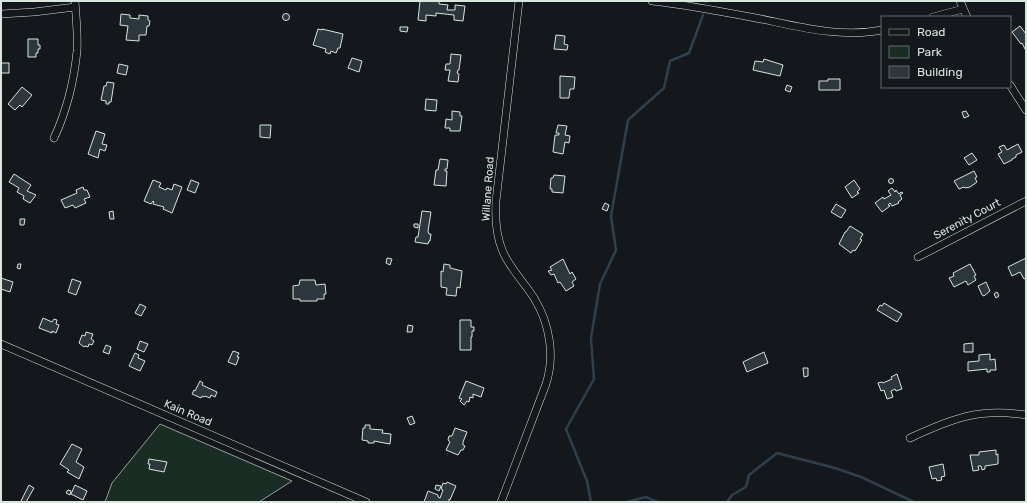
<svg xmlns="http://www.w3.org/2000/svg" width="1027" height="503" font-family="Rubik,sans-serif">
  <style>
    .green { fill: #1a2d24; stroke: #939e99 }
    .lines { fill: none; stroke-linecap: round; stroke-linejoin: round }
    .stream { stroke: #2f3f4d; stroke-width: 2.5 }
    .building { fill: #2c363c; stroke: #d8e6dc }
    .minor-casing { stroke: #d8e6dc; stroke-width: 8 }
    .minor { stroke: #14181c; stroke-width: 7 }
    .labels { text-anchor: middle; dominant-baseline: central; stroke-width: 3; stroke-linejoin: round; paint-order: stroke }
    .street-label { font-size: 11px; fill: #d8e6dc; stroke: #14181c }
  </style>
  <rect width="100%" height="100%" fill="#14181c"/>
  <polygon class="green" points="160,424 292,481 259,502 105,502 112,483"/>
  <g class="lines">
    <g class="stream">
      <polyline points="706,2 706,1"/>
      <polyline points="591,502 587,481 566,429 594,379 591,338 600,284 616,250 611,216 628,120 664,88 670,61 689,53 703,15"/>
      <polyline points="627,502 646,497 657,502"/>
      <polyline points="727,502 732,495 746,487 749,475 777,453 835,468 861,477 914,502"/>
    </g>
  </g>
  <g class="building">
    <polygon points="420,1 439,1 439,4 448,5 447,10 455,10 455,5 465,6 463,21 454,20 454,15 436,13 436,16 426,15 426,21 418,20"/>
    <circle cx="286" cy="17" r="3.5"/>
    <polygon points="121,14 130,15 130,18 139,19 139,15 148,16 148,20 150,21 149,26 147,26 146,35 139,35 139,41 126,40 128,26 120,25"/>
    <polygon points="1020,26 1026,34 1026,51 1022,43 1021,44 1012,32"/>
    <polygon points="400,27 408,27 407,32 400,31"/>
    <polygon points="318,29 322,30 322,29 343,34 340,48 338,48 336,53 331,51 330,54 325,52 326,49 313,45"/>
    <polygon points="556,35 565,36 564,44 568,45 567,50 554,49"/>
    <polygon points="28,39 38,39 38,45 40,45 40,49 38,49 38,53 36,53 36,57 28,57"/>
    <polygon points="451,54 461,55 459,70 458,70 457,73 459,74 458,82 448,81 450,70 445,70 446,64 450,64"/>
    <polygon points="352,58 362,61 359,72 348,68"/>
    <polygon points="764,59 783,65 780,76 753,70 755,61 763,62"/>
    <rect x="1" y="63" width="8" height="10"/>
    <polygon points="119,64 128,66 126,75 117,73"/>
    <polygon points="560,76 575,77 574,89 570,89 569,98 560,98"/>
    <polygon points="828,79 840,79 840,90 819,90 819,81 828,81"/>
    <polygon points="107,82 114,83 111,102 109,102 109,104 106,104 106,101 101,100 104,86 106,86"/>
    <polygon points="787,85 792,87 790,92 785,90"/>
    <polygon points="22,87 32,95 22,107 20,105 15,110 8,104"/>
    <polygon points="426,99 437,100 436,111 425,110"/>
    <polygon points="452,111 460,112 460,116 462,116 460,131 450,131 450,128 445,128 446,119 452,120"/>
    <polygon points="966,111 969,116 964,118 962,112"/>
    <polygon points="260,125 271,125 270,138 260,137"/>
    <polygon points="558,125 567,126 565,135 570,136 569,143 565,142 563,154 553,152 555,135 559,135 559,133 556,133"/>
    <polygon points="96,131 105,134 102,144 107,145 105,151 100,149 98,158 88,154"/>
    <polygon points="1018,144 1022,152 1016,155 1016,157 1012,159 1012,160 1004,164 998,154 1002,152 999,147 1004,145 1007,150"/>
    <polygon points="972,153 977,160 969,165 964,158"/>
    <polygon points="440,159 448,160 447,169 445,169 445,171 447,171 446,186 434,185 436,170 438,170"/>
    <polygon points="974,171 977,177 975,178 977,182 970,187 965,188 964,187 959,189 954,181"/>
    <polygon points="14,174 31,185 27,191 36,195 30,203 23,199 24,196 17,192 19,188 9,182"/>
    <polygon points="554,175 565,176 563,193 552,192 552,189 550,189 551,178 553,178"/>
    <circle cx="891" cy="181" r="2.5"/>
    <polygon points="153,180 161,183 159,187 166,190 167,188 172,190 174,184 182,187 172,213 163,209 164,207 153,204 154,202 153,201 151,204 144,201"/>
    <polygon points="191,180 199,183 195,193 187,190"/>
    <polygon points="854,180 860,189 857,192 859,193 852,198 845,187"/>
    <polygon points="83,187 84,190 87,190 90,197 84,199 86,203 75,208 73,205 65,208 61,200 77,193 76,190"/>
    <polygon points="892,188 895,192 896,190 899,194 901,192 903,193 900,195 902,199 898,202 899,203 892,206 890,203 888,205 890,206 882,212 875,203 883,197 884,199 891,195 888,191"/>
    <polygon points="605,203 609,205 607,211 602,209"/>
    <polygon points="836,204 846,210 841,218 831,212"/>
    <polygon points="113,211 114,219 110,219 109,212"/>
    <polygon points="422,211 431,212 428,231 429,234 431,234 430,241 429,241 428,244 415,242 416,237 418,237"/>
    <polygon points="20,219 25,219 24,225 20,225"/>
    <polygon points="414,224 418,224 418,228 414,227"/>
    <polygon points="850,226 863,234 860,239 862,240 855,251 853,250 851,253 839,244 845,232 846,232"/>
    <polygon points="387,258 392,259 390,265 386,263"/>
    <polygon points="1026,258 1026,278 1024,279 1020,272 1012,276 1008,267"/>
    <polygon points="563,259 570,274 572,272 576,279 572,282 574,286 566,291 560,282 558,283 554,274 551,275 548,271 552,270 550,267"/>
    <polygon points="18,264 21,264 20,269 17,268"/>
    <polygon points="444,264 450,265 450,268 462,271 460,288 457,287 456,296 446,295 447,288 441,287 441,271 443,272"/>
    <polygon points="970,264 976,275 974,276 976,280 968,285 966,281 954,287 949,278 954,276 953,273"/>
    <polygon points="1,278 13,282 10,292 1,289"/>
    <polygon points="72,279 81,282 76,295 68,292"/>
    <polygon points="300,280 315,280 316,285 325,284 326,294 324,294 324,299 317,299 317,301 300,301 300,299 293,299 293,286 299,285"/>
    <polygon points="986,282 990,291 984,296 982,295 978,286"/>
    <polygon points="997,292 999,296 996,298 994,294"/>
    <polygon points="884,303 902,314 897,322 877,310 880,305 882,306"/>
    <polygon points="140,304 146,307 141,316 135,313"/>
    <polygon points="43,318 52,322 54,319 57,320 56,324 59,325 56,333 52,331 52,333 39,328"/>
    <polygon points="460,320 471,320 471,327 474,327 474,331 472,331 472,337 471,337 471,350 460,350"/>
    <polygon points="408,325 413,326 412,332 407,332"/>
    <polygon points="86,332 93,334 91,339 94,341 92,345 89,344 88,347 85,346 84,347 79,343 82,335 85,336"/>
    <polygon points="140,341 148,344 144,352 137,349"/>
    <polygon points="973,343 973,352 964,352 964,344"/>
    <polygon points="106,345 111,347 109,354 103,352"/>
    <polygon points="233,351 239,353 237,357 239,357 236,365 228,362"/>
    <polygon points="764,352 768,363 747,372 743,362"/>
    <polygon points="135,353 139,355 138,358 145,361 140,371 129,366"/>
    <polygon points="990,354 990,360 995,359 996,370 990,370 990,372 987,372 987,369 968,371 968,362 979,361 979,355"/>
    <polygon points="803,368 808,368 808,376 804,377"/>
    <polygon points="897,374 902,389 896,391 895,389 891,391 893,397 887,399 884,390 881,391 878,383 882,382 883,383 892,379 891,377"/>
    <polygon points="200,381 203,383 202,385 217,392 215,397 211,395 210,398 205,396 204,397 202,396 201,398 192,394 194,390 195,391"/>
    <polygon points="466,381 484,388 481,397 473,394 473,398 470,397 469,402 467,401 464,405 460,401 462,399 459,398"/>
    <polygon points="412,416 415,423 410,425 407,418"/>
    <polygon points="365,425 370,425 370,429 383,430 382,433 391,434 390,444 374,441 374,443 368,443 368,441 362,440 363,428 365,428"/>
    <polygon points="455,428 467,432 463,442 463,445 465,446 463,450 461,450 458,455 446,450 450,442 448,440 449,436 452,436"/>
    <polygon points="72,444 82,449 76,462 84,467 79,479 67,472 69,470 60,464"/>
    <polygon points="996,450 996,455 998,454 998,464 985,466 985,469 982,470 981,466 978,466 979,470 973,471 970,455 979,455 979,452"/>
    <polygon points="149,459 167,462 164,472 149,469 150,464 148,464"/>
    <polygon points="943,464 945,476 941,477 942,480 937,481 936,478 932,479 929,467"/>
    <polygon points="447,482 456,486 450,500 449,499 449,502 424,502 428,491 438,495 438,497 440,498 443,490 441,489 443,483 446,484"/>
    <polygon points="29,485 34,488 26,502 24,502 21,501"/>
    <polygon points="75,485 87,491 83,500 71,494"/>
    <polygon points="436,485 441,486 439,491 435,489"/>
    <polygon points="68,490 71,491 70,495 66,493"/>
  </g>
  <g class="lines">
    <g class="minor-casing">
      <g id="minor">
        <path d="M652,1C688,5 724,12 761,19C800,27 841,38 882,30"/>
        <polyline points="960,1 967,17"/>
        <polyline points="1,14 34,12 75,7"/>
        <polyline points="933,17 963,9"/>
        <polyline points="1010,85 1026,110"/>
        <path d="M54,138C67,110 74,81 77,51C78,34 76,17 75,1"/>
        <polyline points="918,257 1026,201"/>
        <polyline points="1,344 366,502"/>
        <path d="M910,438C953,418 979,408 1026,415"/>
        <path d="M501,502L546,384C555,356 550,324 534,298C524,282 511,270 503,252C496,236 495,218 496,201L519,1"/>
      </g>
    </g>
    <use href="#minor" class="minor"/>
  </g>
  <g class="labels">
    <g class="street-label">
      <text transform="translate(488 189) rotate(-86)">Willane Road</text>
      <text transform="translate(967 219) rotate(-28)">Serenity Court</text>
      <text transform="translate(188 413) rotate(23)">Kain Road</text>
    </g>
  </g>
  <rect width="1027" height="503" fill="none" stroke="#d8e6dc" stroke-width="4"/>
  <rect x="881" y="16" width="130" height="72" fill="#14181c" stroke="#626a69"/>
  <rect x="889" y="29" width="20" height="6" fill="#14181c" stroke="#626a69"/>
  <text x="917" y="36" font-size="12" fill="#d8e6dc">Road</text>
  <rect x="889" y="46" width="20" height="12" fill="#1a2d24" stroke="#626a69"/>
  <text x="917" y="56" font-size="12" fill="#d8e6dc">Park</text>
  <rect x="889" y="66" width="20" height="12" fill="#2c363c" stroke="#626a69"/>
  <text x="917" y="76" font-size="12" fill="#d8e6dc">Building</text>
</svg>
